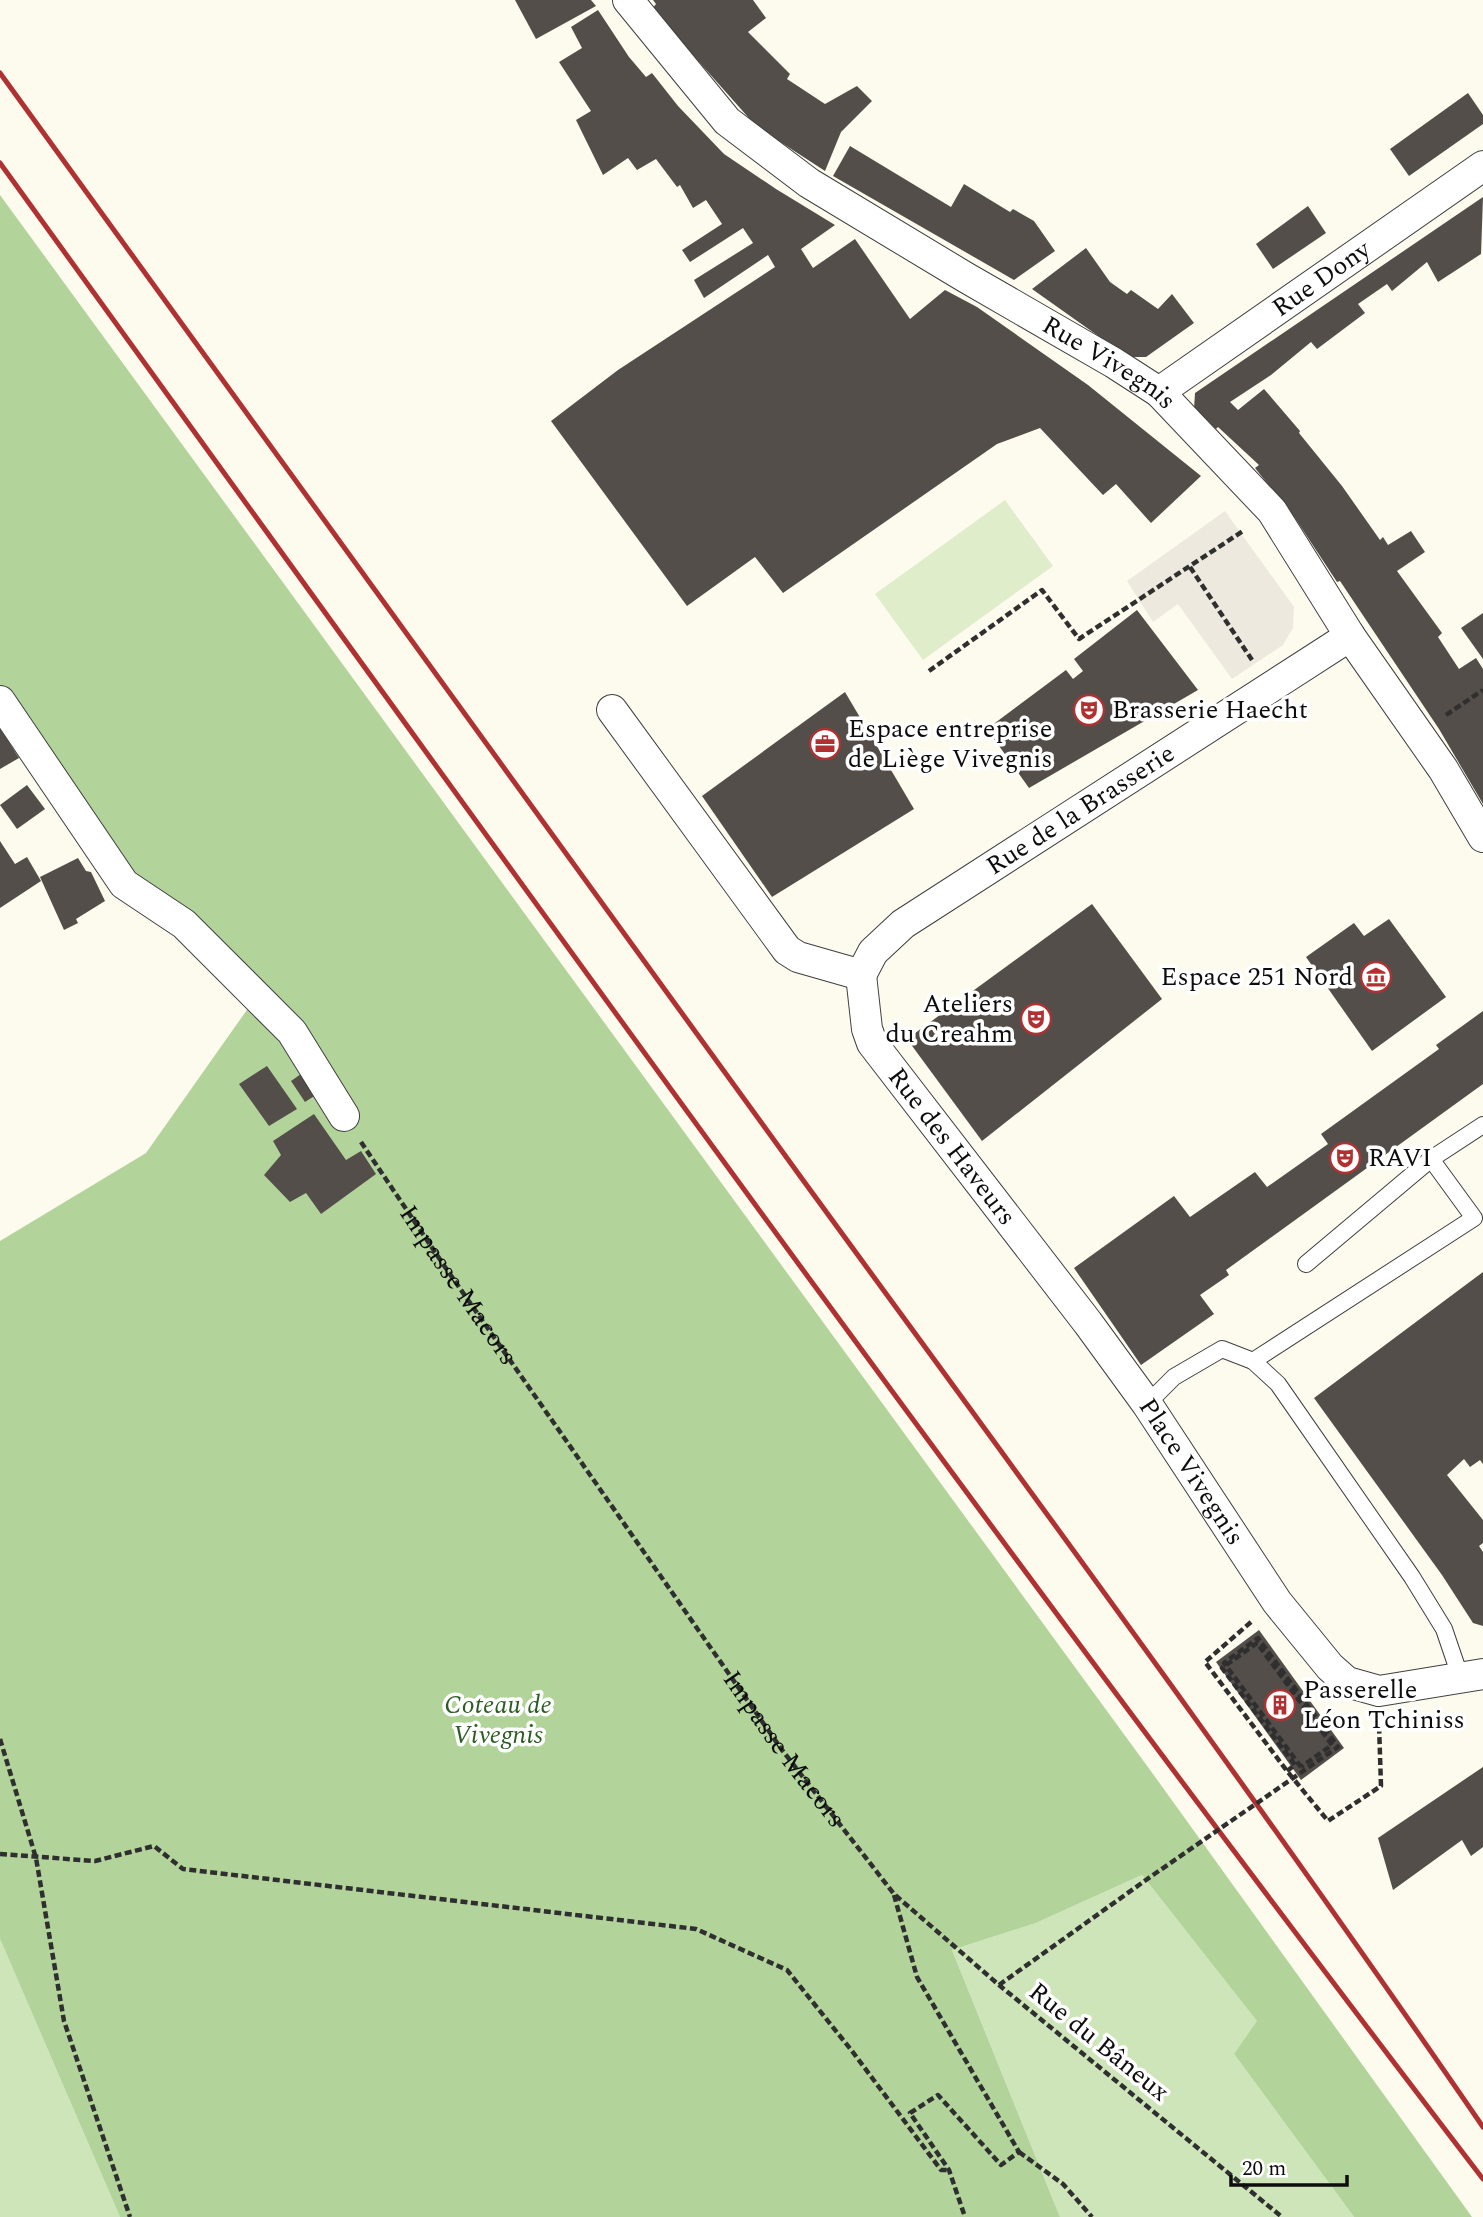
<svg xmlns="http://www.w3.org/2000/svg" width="1483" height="2217" font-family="Spectral,serif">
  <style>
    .green { fill: #cee5ba }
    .forest { fill: #b2d49b }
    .pitch { fill: #e0edcb }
    .plaza { fill: #ede9de }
    .building { fill: #544e4a }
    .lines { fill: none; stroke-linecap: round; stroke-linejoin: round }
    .lane-casing { stroke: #404040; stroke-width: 18 }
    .street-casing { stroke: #404040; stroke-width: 32 }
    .path { stroke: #2f2f2f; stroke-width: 4.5; stroke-dasharray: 7 3.5; stroke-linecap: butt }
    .lane { stroke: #fff; stroke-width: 16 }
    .street { stroke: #fff; stroke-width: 30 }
    .rail { stroke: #b03131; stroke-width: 5 }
    .path-bridge { stroke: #2f2f2f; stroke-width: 4.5; stroke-dasharray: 7 3.5; stroke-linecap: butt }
    .labels { text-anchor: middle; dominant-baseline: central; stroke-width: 7; stroke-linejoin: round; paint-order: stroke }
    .street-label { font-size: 26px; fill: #0d0d0d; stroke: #fff }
    .poi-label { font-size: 26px; fill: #0d0d0d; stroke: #fff; text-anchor: start }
    .park-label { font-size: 26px; font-style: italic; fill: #2c5e23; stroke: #fff }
  </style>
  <rect width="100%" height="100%" fill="#fdfbee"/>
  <g class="green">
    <polygon points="1142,1875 1258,2022 1234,2054 1354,2217 1060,2217 952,1950 1036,1923"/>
    <polygon points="0,1939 120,2217 0,2217"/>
  </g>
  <polygon class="forest" points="0,195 1153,1774 1472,2217 1354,2217 1234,2054 1257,2021 1142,1875 1036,1923 952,1950 1060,2217 120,2217 0,1939 0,1241 146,1153 256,997 124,884 0,686"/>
  <polygon class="pitch" points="1005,500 1053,566 923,660 875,594"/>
  <polygon class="plaza" points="1225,511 1294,607 1293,628 1283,645 1232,679 1178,604 1153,622 1127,581"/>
  <g class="building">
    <polygon points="515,0 591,0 596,6 536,39"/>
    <polygon points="653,0 753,0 766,18 748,32 790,74 787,79 825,104 857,86 872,101 841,132 825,171 756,126 652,9 656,4"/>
    <polygon points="598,10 629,57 646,77 652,73 678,106 724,154 776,189 835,225 801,249 813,268 855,239 910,319 945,290 977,307 1088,385 1201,476 1151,523 1116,484 1103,495 1040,428 997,444 783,593 755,557 687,606 551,421 618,370 775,267 768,255 704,298 694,280 753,243 743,228 690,262 682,250 722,224 706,200 693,208 680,185 677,187 656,159 637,170 628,158 603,175 576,120 591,111 559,62 582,48 571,27"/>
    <polygon points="1468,93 1483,115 1483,124 1409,176 1390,149"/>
    <polygon points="850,146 951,207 964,184 1010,212 1013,209 1034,221 1055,251 1014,280 833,176"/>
    <polygon points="1483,197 1481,254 1438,282 1427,262 1392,291 1387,284 1358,304 1365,313 1317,349 1311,342 1271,375 1230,402 1238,410 1264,389 1300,431 1299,433 1342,486 1380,540 1383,537 1388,545 1411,531 1425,552 1397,571 1442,633 1438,637 1459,669 1476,658 1483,669 1483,804 1439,729 1340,581 1337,582 1295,518 1255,468 1259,465 1218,427 1216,429 1194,409 1195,393"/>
    <polygon points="1308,206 1326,233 1273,269 1256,244"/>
    <polygon points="1086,248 1110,282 1127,294 1131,290 1158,309 1172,294 1194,323 1146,357 1128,357 1032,289"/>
    <polygon points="1137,610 1198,690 1029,788 987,729 1066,670 1073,679 1083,671 1074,659"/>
    <polygon points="1483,613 1483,659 1461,628"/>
    <polygon points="845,692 914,809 772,897 702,796"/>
    <polygon points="0,728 19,758 0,769"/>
    <polygon points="27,785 45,809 17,829 0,805"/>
    <polygon points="0,841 15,864 27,857 41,881 0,908"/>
    <polygon points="78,858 86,871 91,872 105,901 76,919 78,923 64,930 40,877"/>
    <polygon points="1092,904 1162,999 982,1141 907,1039"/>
    <polygon points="1389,919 1446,997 1372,1051 1306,957 1354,923 1364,936"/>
    <polygon points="1483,1011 1483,1084 1226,1270 1229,1275 1200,1295 1214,1314 1141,1365 1074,1268 1174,1196 1190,1217 1255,1172 1267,1187 1328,1144 1321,1134 1439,1049 1436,1045"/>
    <polygon points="267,1066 297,1109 269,1126 239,1084"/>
    <polygon points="301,1074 310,1074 322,1091 305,1102 291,1081"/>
    <polygon points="314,1114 346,1160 361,1151 376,1174 321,1214 306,1193 290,1202 264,1175 281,1155 273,1141"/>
    <polygon points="1483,1272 1483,1464 1480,1460 1470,1467 1464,1459 1447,1475 1483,1520 1483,1543 1479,1546 1483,1552 1483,1626 1473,1623 1442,1575 1314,1398"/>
    <polygon points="1259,1630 1344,1748 1301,1780 1216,1662"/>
    <polygon points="1483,1767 1483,1847 1471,1856 1462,1840 1393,1890 1378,1838"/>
  </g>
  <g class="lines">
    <g class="lane-casing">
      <g id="lane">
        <polyline points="1306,1264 1431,1159"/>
        <polyline points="1253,1361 1474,1218 1431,1159 1483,1125"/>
        <polyline points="1147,1404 1174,1377 1222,1349 1253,1361 1278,1384 1412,1577 1444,1629 1461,1679"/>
      </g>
    </g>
    <g class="street-casing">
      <g id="street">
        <path id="s2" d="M628,0L727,121L809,183L965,277L1114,363L1159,392L1272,511L1350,636L1443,769L1483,837"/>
        <path id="s3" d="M1159,392L1483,166"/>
        <polyline points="0,701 124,884 184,924 292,1032 344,1116"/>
        <polyline points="612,710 787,950 798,957 861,975"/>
        <path id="s4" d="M861,975L867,1029L872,1043L1088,1323L1147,1404L1277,1602L1330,1667L1347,1682L1379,1691L1483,1674"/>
        <path id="s5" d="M861,975L873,952L903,924L1350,636"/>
      </g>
    </g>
    <g class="path">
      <polyline points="1190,567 1252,660"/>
      <polyline points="929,671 1042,590 1079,639 1243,531"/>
      <polyline points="1446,715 1483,690"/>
      <path id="s1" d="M361,1142L445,1267L782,1750L894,1894L999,1985L1282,2217"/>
      <polyline points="1251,1622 1205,1662 1287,1771 1328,1821 1381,1786 1379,1724"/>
      <polyline points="0,1739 36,1858 64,2021 130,2217"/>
      <polyline points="1287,1771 1295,1765 1222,1668 1257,1643 1332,1745 1301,1767"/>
      <polyline points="0,1854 95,1861 154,1846 183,1869 696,1929 787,1970 852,2051 941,2170 949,2170"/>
      <polyline points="894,1895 917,1977 1019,2152 1001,2165 938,2095 910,2113 949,2170 965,2217"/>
      <polyline points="999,1985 1153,1875"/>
      <polyline points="1019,2152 1063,2184 1092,2217"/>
    </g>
    <use href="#lane" class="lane"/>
    <use href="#street" class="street"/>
    <g class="rail">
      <path d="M0,73C267,440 533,808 800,1176C1030,1491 1262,1805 1483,2127"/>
      <path d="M0,163C489,839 975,1517 1483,2179"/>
    </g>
    <polyline class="path-bridge" points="1153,1875 1338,1747 1258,1638 1224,1663 1301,1767"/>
  </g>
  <defs>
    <g id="theatre-ring" transform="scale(1.575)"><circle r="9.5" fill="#fff" stroke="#b03131" stroke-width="1.5"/><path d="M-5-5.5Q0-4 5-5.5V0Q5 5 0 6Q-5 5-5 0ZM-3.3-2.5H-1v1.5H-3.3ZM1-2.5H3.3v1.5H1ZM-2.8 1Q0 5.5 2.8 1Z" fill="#b03131"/></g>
    <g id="office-ring" transform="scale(1.575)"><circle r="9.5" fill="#fff" stroke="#b03131" stroke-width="1.5"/><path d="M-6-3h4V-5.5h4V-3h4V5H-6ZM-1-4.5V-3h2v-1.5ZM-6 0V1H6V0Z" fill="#b03131"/></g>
    <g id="museum-ring" transform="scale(1.575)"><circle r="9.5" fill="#fff" stroke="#b03131" stroke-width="1.5"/><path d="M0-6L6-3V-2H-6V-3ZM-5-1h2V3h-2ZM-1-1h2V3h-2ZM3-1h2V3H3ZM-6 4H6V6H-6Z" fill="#b03131"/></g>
    <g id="building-ring" transform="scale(1.575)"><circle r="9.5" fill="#fff" stroke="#b03131" stroke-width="1.5"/><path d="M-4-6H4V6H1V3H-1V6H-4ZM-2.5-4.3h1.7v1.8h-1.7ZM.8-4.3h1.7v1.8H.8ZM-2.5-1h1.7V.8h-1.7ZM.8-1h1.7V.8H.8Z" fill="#b03131"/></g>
  </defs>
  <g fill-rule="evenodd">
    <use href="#theatre-ring" x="1089" y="710"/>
    <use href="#office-ring" x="825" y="744"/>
    <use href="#museum-ring" x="1376" y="977"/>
    <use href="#theatre-ring" x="1036" y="1019"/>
    <use href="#theatre-ring" x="1345" y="1158"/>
    <use href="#building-ring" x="1280" y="1705"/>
  </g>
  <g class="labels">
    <g class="street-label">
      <text stroke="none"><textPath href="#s3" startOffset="198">Rue Dony</textPath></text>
      <text stroke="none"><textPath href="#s2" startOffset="609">Rue Vivegnis</textPath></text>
      <text stroke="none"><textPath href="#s5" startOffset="278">Rue de la Brasserie</textPath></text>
      <text stroke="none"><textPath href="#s4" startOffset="200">Rue des Haveurs</textPath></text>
      <text stroke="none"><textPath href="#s1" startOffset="173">Impasse Macors</textPath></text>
      <text stroke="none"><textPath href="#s4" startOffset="604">Place Vivegnis</textPath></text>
      <text stroke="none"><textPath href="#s1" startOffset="740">Impasse Macors</textPath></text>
      <text transform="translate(1099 2042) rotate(39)">Rue du Bâneux</text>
    </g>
    <g class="poi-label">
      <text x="1112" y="710">Brasserie Haecht</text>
      <text x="848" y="729">Espace entreprise<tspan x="848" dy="30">de Liège Vivegnis</tspan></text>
      <text x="1353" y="977" text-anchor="end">Espace 251 Nord</text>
      <text x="1013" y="1004" text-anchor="end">Ateliers<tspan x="1013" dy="30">du Creahm</tspan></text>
      <text x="1368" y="1158">RAVI</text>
      <text x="1303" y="1690">Passerelle<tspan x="1303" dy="30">Léon Tchiniss</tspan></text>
    </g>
    <g class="park-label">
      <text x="498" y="1705">Coteau de<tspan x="498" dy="30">Vivegnis</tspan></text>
    </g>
  </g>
  <path d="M1231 2175v10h116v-10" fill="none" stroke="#0d0d0d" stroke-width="3.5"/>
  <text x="1242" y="2175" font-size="21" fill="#0d0d0d" stroke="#ffffff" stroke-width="5" paint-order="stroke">20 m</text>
</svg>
